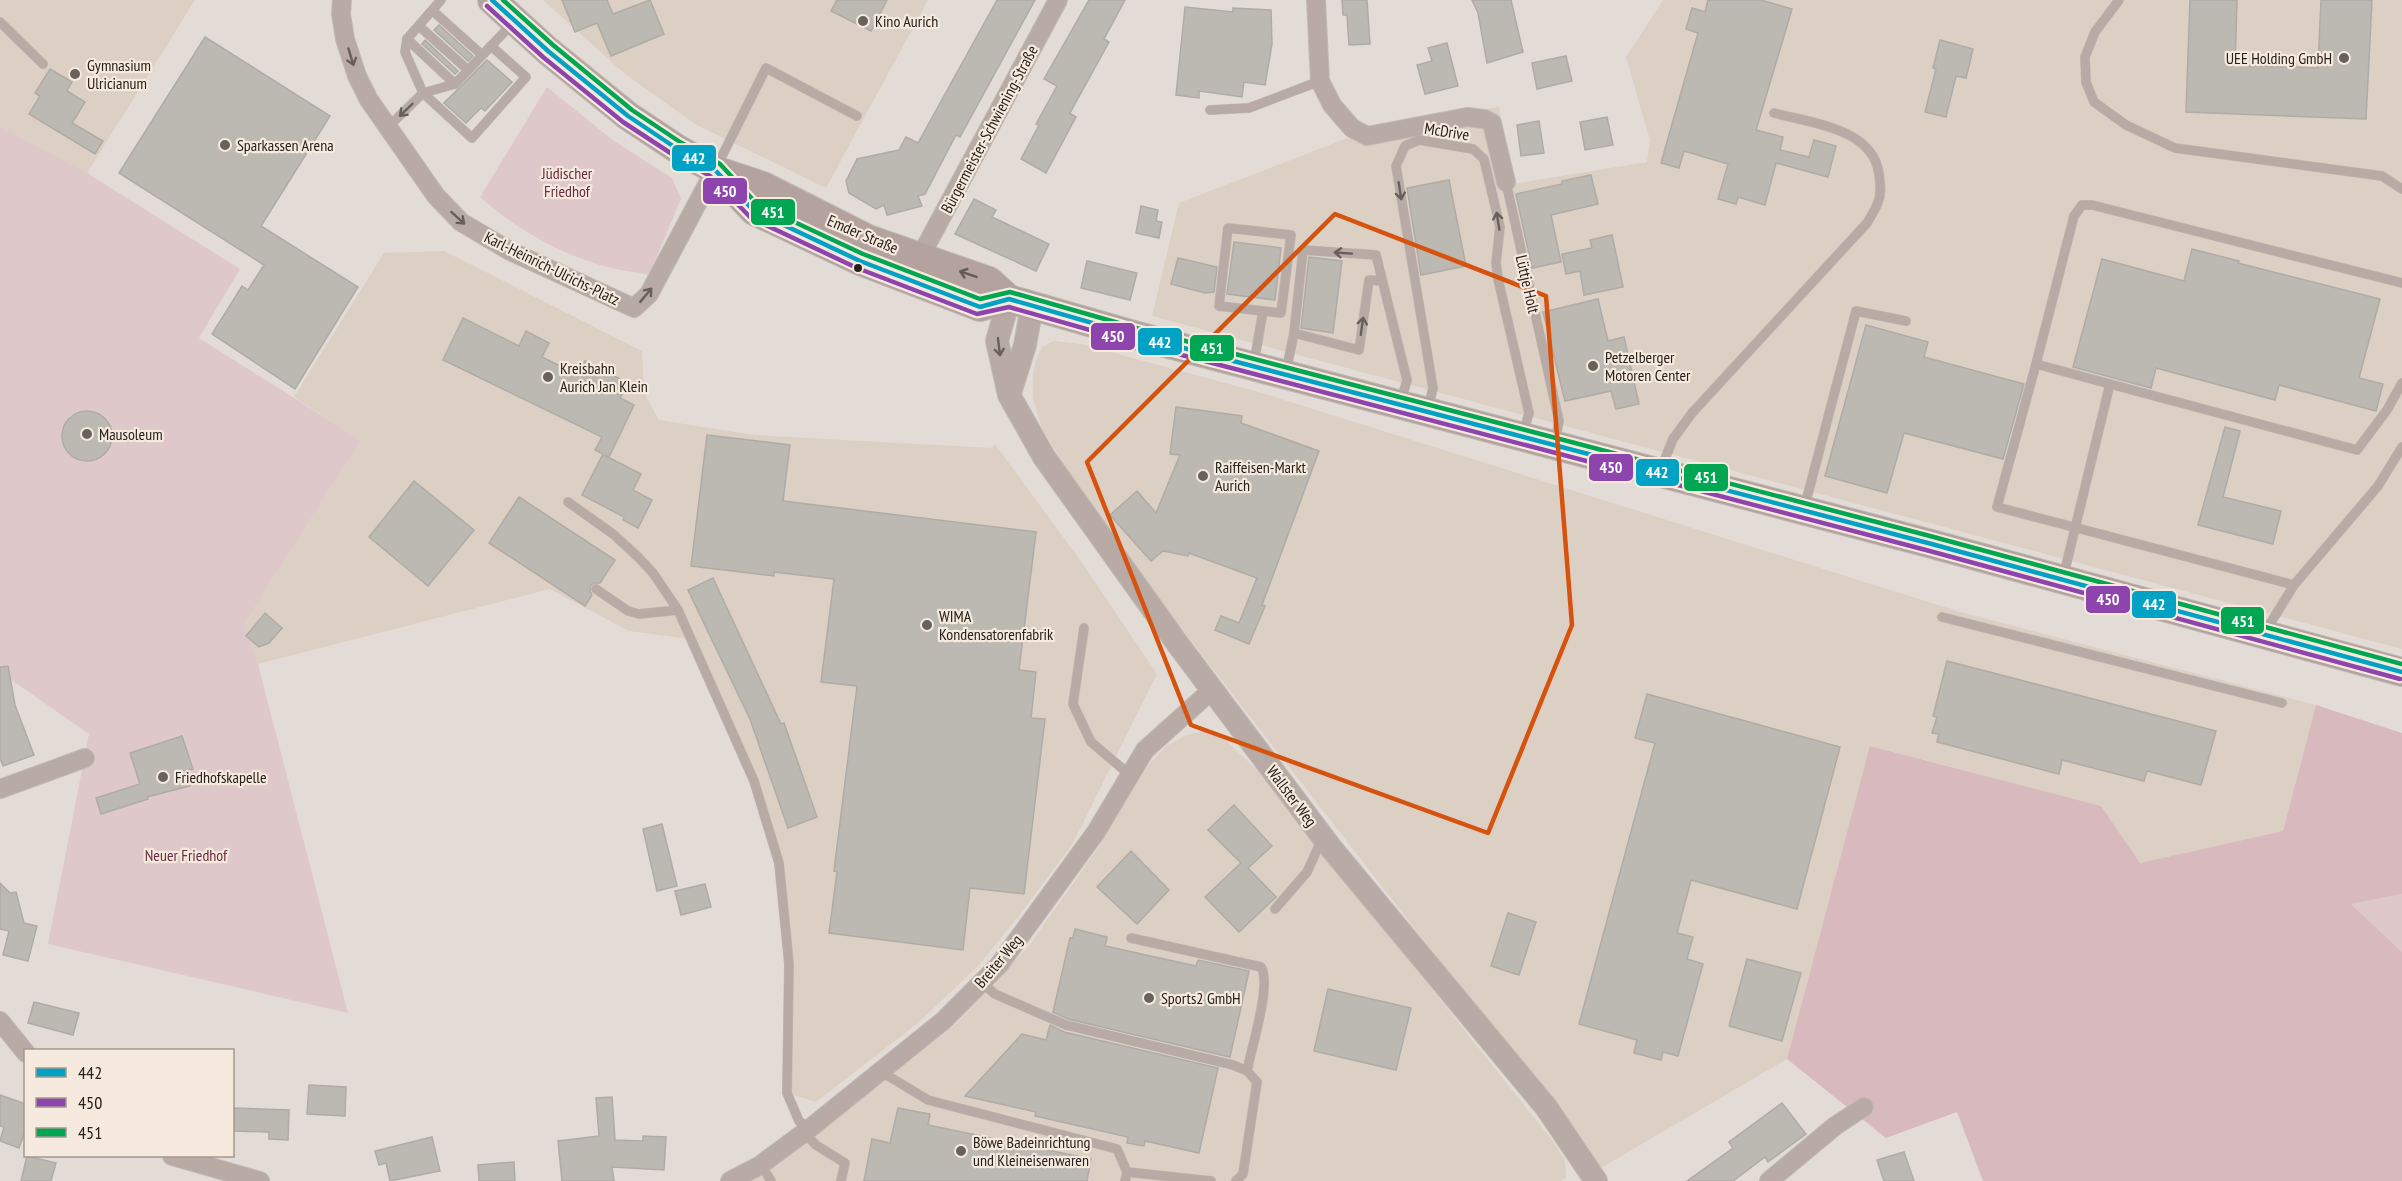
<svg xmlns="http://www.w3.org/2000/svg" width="2402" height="1181" font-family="'PT Sans Narrow',sans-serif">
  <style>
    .built { fill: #dccfc3 }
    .green { fill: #dfc8ca; fill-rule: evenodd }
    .forest { fill: #d7b9be }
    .building { fill: #bcb9b3; stroke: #afaba6; stroke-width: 1.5 }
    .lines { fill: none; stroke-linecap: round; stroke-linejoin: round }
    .service-casing { stroke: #c0bab5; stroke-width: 10 }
    .minor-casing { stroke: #c0bab5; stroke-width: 20 }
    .tertiary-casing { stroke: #c0bab5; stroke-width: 24 }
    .primary-casing { stroke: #c0bab5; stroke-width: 30 }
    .service { stroke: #b8aba6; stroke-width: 9 }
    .minor { stroke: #b8aba6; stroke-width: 18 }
    .tertiary { stroke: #b8aba6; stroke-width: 22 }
    .primary { stroke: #b3a29e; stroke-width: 28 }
    .bus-1-casing { stroke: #f6e9dd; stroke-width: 9 }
    .bus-2-casing { stroke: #f6e9dd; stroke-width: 9 }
    .bus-3-casing { stroke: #f6e9dd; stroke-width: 9 }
    .bus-1 { stroke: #02a2c5; stroke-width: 4.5 }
    .bus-2 { stroke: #8e44ad; stroke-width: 4.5 }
    .bus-3 { stroke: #00a651; stroke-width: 4.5 }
    .oneway { stroke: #685f5a }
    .oneway2 { stroke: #655b56 }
    .marked { fill: none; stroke: #d5530e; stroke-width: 4.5; stroke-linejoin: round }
    .poi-dot { fill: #68625d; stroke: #f6e9dd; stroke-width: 2 }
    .bus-dot { fill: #26211c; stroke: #f6e9dd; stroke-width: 2 }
    .labels { text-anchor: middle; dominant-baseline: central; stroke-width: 4.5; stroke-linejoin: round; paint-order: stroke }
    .poi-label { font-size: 16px; fill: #26211c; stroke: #f6e9dd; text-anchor: start }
    .street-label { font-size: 16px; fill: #26211c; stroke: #f6e9dd }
    .park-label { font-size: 16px; fill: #6a2c42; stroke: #f6e9dd }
    .line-badge { stroke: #f6e9dd; stroke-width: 2 }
    .badge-label { font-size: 16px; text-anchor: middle; font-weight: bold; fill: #fff }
  </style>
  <rect width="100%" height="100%" fill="#e3dcd6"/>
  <g class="built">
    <polygon points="0,0 195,0 87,173 0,126"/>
    <polygon points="543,0 928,0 826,188 695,124 625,74"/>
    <polygon points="1663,0 2402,0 2402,649 1152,316 1179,203 1358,134 1499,107 1513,184 1647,162 1650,140 1626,57"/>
    <polygon points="444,251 642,351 644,393 659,420 754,435 992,448 995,444 1085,567 1157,674 1073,843 1019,916 977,967 918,1023 816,1102 787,1093 792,966 779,863 754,781 690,639 629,631 550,589 258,664 244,624 361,440 294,397 384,253"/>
    <polygon points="1054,341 1081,344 1262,393 1957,611 2316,705 2283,831 2140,863 2101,806 1871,746 1787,1059 1601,1168 1561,1113 1513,1055 1091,512 1042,428 1033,399 1033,374 1036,360 1042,347"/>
    <polygon points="1202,731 1219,734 1257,770 1552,1140 1565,1160 1566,1178 1561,1181 753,1181 803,1146 957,1023 1028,947 1098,848 1146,768 1165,747 1184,736"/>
  </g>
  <g class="green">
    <path d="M547,87L614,141L672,178L681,199L649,275C630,271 609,269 591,262C551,249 511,225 480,197Z"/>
    <path d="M0,126L87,173L240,269L199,338L361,440L244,624L258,664L348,1013L48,944L89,734L0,672ZM91,410L108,420L113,437L103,457L82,462L65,450L61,431L70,416Z"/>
    <polygon points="2402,894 2402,952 2351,904"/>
  </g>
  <polygon class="forest" points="2316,705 2402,733 2402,894 2351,904 2402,952 2402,1181 1983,1181 1957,1112 1886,1138 1787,1059 1870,746 2101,806 2140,863 2283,831"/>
  <g class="building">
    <polygon points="562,0 607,0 613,14 650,0 664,34 611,56 597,23 575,32"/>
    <polygon points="837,0 887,0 871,31 831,11"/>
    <polygon points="997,0 1035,0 960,137 956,135 925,194 918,196 922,206 887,215 884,205 876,209 849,193 846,181 857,159 899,150 906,137 918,143"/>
    <polygon points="1089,0 1125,0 1104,39 1109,42 1070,113 1076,117 1046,173 1021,159 1039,125 1036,124 1057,86 1044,79"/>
    <polygon points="1342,0 1367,0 1370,44 1349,45 1347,15 1343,15"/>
    <polygon points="1472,0 1511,0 1523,52 1487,63 1478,13"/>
    <polygon points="1708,0 1761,0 1792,9 1756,130 1783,137 1780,150 1809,157 1814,140 1836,146 1828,177 1776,163 1765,205 1738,197 1736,204 1718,199 1728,164 1684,151 1679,168 1661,163 1698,33 1686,29 1692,8 1705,12"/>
    <polygon points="2190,0 2237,0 2235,65 2318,68 2321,0 2372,0 2366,119 2186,112"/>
    <polygon points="1185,7 1233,12 1233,8 1271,10 1272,44 1265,85 1244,82 1242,97 1199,91 1199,98 1176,95"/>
    <polygon points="439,25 473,56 468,61 434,30"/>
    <polygon points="205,37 330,116 261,226 358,287 295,389 212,334 242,286 248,290 264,265 119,173"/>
    <polygon points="425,40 458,71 455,74 422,44"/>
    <polygon points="1940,40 1973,49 1966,78 1956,76 1946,117 1925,112 1936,69 1933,68"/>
    <polygon points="1447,43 1458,86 1425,94 1417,65 1432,61 1428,48"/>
    <polygon points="1566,56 1572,81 1537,89 1532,63"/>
    <polygon points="487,60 512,82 485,111 481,108 466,123 444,103"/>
    <polygon points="50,69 72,82 67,91 85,102 72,123 103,141 95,154 29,114 40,96 35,93"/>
    <polygon points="1607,117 1613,145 1585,150 1580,122"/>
    <polygon points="1539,121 1544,153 1521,156 1517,125"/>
    <polygon points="1591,175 1598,204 1551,215 1561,262 1532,268 1516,194 1562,184 1562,181"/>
    <polygon points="1449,180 1466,266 1421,275 1407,188"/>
    <polygon points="974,199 996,210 992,217 1049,244 1036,271 955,234"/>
    <polygon points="1141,206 1158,210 1156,221 1162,222 1159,238 1136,233"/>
    <polygon points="1612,235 1623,287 1584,295 1580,271 1566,274 1562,254 1592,248 1590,240"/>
    <polygon points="1234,242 1281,248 1275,300 1227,294"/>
    <polygon points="2192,249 2239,261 2238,263 2380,299 2359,378 2383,384 2376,411 2279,385 2275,400 2156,368 2151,388 2073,367 2102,259 2184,281"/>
    <polygon points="1309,257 1342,261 1333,333 1301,328"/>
    <polygon points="1178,258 1217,267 1214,292 1205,293 1171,284"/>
    <polygon points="1087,261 1137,273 1130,300 1081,288"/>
    <polygon points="1598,299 1608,341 1624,337 1639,404 1616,409 1611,391 1565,401 1543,312"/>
    <polygon points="463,318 519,346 526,331 549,343 542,357 578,375 585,361 622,380 615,393 622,395 620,398 634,405 609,457 604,455 641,474 633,490 652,500 638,528 623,520 624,517 582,495 603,454 595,450 602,437 443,360"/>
    <polygon points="1866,325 1928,342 1924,357 2024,384 2003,459 1904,433 1887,493 1825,476"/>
    <polygon points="1176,407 1242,416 1241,423 1319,451 1262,605 1265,606 1249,644 1215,630 1221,616 1239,623 1257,578 1189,553 1188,556 1163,551 1151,561 1110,515 1137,491 1156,513 1180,455 1170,454"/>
    <circle cx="87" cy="436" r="25"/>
    <polygon points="2225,427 2240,431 2223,497 2281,511 2273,544 2198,525"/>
    <polygon points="707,435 790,445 783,501 1036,532 1019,670 1036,672 1031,718 1045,719 1024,894 970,888 963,950 829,933 837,872 834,871 857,686 821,682 834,579 774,572 774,576 691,566"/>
    <polygon points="414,481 474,530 428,586 369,537"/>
    <polygon points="519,497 615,560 600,583 594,583 590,586 590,591 592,595 585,606 489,543"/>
    <polygon points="713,578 781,724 784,723 817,817 788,828 750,719 688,590"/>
    <polygon points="265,613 282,628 269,643 259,647 246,636"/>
    <polygon points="1947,661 2216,731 2201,785 2147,771 2144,781 2062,760 2059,774 1937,742 1939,734 1932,733 1937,717 1933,716"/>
    <polygon points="8,666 15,705 34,755 3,766 0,758 0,667"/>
    <polygon points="1647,694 1840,747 1797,909 1691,880 1677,933 1693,937 1687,959 1703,964 1678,1056 1663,1052 1661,1060 1634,1053 1637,1040 1579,1024 1655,743 1635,738"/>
    <polygon points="182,736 193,769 186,771 190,786 147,797 148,799 101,814 96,798 140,784 130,753"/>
    <polygon points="1234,805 1272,846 1248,868 1276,897 1239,932 1205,897 1241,863 1208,830"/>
    <polygon points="662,824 677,886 657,891 643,829"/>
    <polygon points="1131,851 1169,890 1137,924 1097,887"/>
    <polygon points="0,883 10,893 16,892 24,923 37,926 28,961 3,955 9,931 0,929"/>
    <polygon points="705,884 711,907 681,915 675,891"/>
    <polygon points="1508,913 1536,922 1519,975 1491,966"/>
    <polygon points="1075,929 1107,937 1105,946 1196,966 1198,960 1249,971 1230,1057 1068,1019 1053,1012 1070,938 1073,938"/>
    <polygon points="1747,959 1801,973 1782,1041 1729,1026"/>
    <polygon points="1328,989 1411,1008 1396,1070 1314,1051"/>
    <polygon points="34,1002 79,1013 73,1035 28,1023"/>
    <polygon points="1050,1025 1064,1032 1218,1068 1199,1153 1145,1141 1144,1146 1127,1143 1128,1137 1035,1116 1036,1112 965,1096 1022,1034 1046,1040"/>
    <polygon points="309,1085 346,1087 345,1116 307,1114"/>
    <polygon points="0,1095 26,1104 26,1128 19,1148 0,1141 4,1127 0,1126"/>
    <polygon points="612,1097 615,1140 643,1141 643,1136 666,1137 664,1170 612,1167 614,1181 562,1181 558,1141 599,1136 596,1098"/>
    <polygon points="1782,1103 1806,1134 1768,1162 1765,1157 1733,1181 1687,1181 1733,1148 1729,1142"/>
    <polygon points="232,1108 289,1110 288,1140 269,1139 269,1132 232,1131"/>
    <polygon points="898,1108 930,1114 928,1125 1091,1159 1087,1181 864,1181 872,1139 890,1143"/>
    <polygon points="432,1137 440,1171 390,1181 386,1163 379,1165 375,1151"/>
    <polygon points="1904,1152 1914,1181 1884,1181 1877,1160"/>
    <polygon points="27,1156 56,1163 51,1181 21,1181"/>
    <polygon points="514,1162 515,1181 479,1181 478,1165"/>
  </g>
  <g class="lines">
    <g class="service-casing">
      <g id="service">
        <polyline points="441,0 407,39 405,52 423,93 472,138 526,77 491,46 512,24"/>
        <polyline points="2119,0 2095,32 2085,57 2086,82 2094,102 2126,125 2175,148 2382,176 2402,189"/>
        <polyline points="433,11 482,55"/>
        <polyline points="0,22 43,64"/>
        <polyline points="419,26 468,70"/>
        <polyline points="407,39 455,84"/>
        <polyline points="1210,110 1249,108 1320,81"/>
        <polyline points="388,127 423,93 455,84 491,46"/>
        <polyline points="716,168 766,68 857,116"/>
        <polyline points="1506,182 1559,421 1555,442"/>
        <polyline points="1382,281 1369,280 1359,350 1294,333 1303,250 1376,255 1407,380 1401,401"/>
        <polyline points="1254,363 1263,311 1281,313 1291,235 1228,228 1219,306 1263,311"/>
        <polyline points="2036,364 2074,216 2082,205 2092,205 2402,283"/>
        <polyline points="1286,372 1294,333"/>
        <polyline points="2110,384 2036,364 1997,507 2294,585"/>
        <polyline points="1428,409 1433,388 1396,166 1405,146 1419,140 1473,149 1484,159 1500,227 1496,263 1498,279 1529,413 1523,434"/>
        <path d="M1660,471L1673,439L1692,413L1867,223C1871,216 1876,209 1878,202C1882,193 1880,184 1879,174C1873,128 1811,123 1774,113"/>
        <polyline points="568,502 613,534 638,557 653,573 678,610 754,781 779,863 789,964 787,1093 799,1121 809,1129"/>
        <polyline points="1804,509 1856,311 1906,321"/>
        <polyline points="2063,578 2110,384 2357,450 2387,410 2402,383"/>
        <polyline points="596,589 628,611 639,614 678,610"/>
        <polyline points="1942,617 2282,703"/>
        <polyline points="1084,628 1073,704 1091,742 1130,775"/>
        <polyline points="2265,632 2294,585 2378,486 2402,447"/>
        <polyline points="1275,909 1307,872 1322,839"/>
        <path d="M1131,938L1261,967C1272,984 1251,1049 1247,1071"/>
        <polyline points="981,982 995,994 1066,1025 1233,1065 1247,1071 1257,1082 1243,1174 1236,1181"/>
        <polyline points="880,1071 928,1100 1117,1149 1127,1172 1125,1181"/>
        <polyline points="804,1133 816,1145 845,1163 841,1181"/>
        <polyline points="761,1164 771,1181"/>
        <polyline points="1127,1172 1211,1181"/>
      </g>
    </g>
    <g class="minor-casing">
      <g id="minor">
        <polyline points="342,0 341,14 345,39 357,76 369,100 436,196 461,222 510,251 634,308 649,294 715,170"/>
        <polyline points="1316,0 1320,81 1332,105 1352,128 1367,136 1467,117 1484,119 1492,123 1506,182"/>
        <polyline points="922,258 926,246 1058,0"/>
        <polyline points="0,789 85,758"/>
        <polyline points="0,1021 26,1053"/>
        <polyline points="172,1156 260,1181"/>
        <polyline points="730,1181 759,1166 809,1129 943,1021 999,965 1096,832 1145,750 1213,689"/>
        <polyline points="1769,1181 1835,1126 1864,1107"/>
      </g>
    </g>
    <g class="tertiary-casing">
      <g id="tertiary">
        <polyline points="1009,299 997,341 1009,395 1044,457 1177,643 1331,848 1546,1107 1596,1181"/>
        <polyline points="1010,393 1025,345 1032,306"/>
      </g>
    </g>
    <g class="primary-casing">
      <g id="primary">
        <polyline points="492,0 548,51 628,116 676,148 715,170 763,186 868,239 989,281 1009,299 1134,335 1928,543 2402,672"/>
        <polyline points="718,173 754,211 860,261 980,307 1009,299"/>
      </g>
    </g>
    <use href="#service" class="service"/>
    <use href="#minor" class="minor"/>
    <use href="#tertiary" class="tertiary"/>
    <use href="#primary" class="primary"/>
    <g class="bus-1-casing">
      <polyline id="bus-1" points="492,0 548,51 628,116 676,148 715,170 754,211 860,261 980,307 1009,299 1134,335 1928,543 2402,672"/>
    </g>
    <g class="bus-2-casing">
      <polyline id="bus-2" points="487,6 543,57 623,122 672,154 710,176 751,218 857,268 977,314 1009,307 1132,342 1926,550 2400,679"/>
    </g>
    <g class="bus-3-casing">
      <polyline id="bus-3" points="503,0 553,45 632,110 680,142 720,164 758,205 863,254 980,299 1010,292 1136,328 1930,536 2402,664"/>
    </g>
    <use href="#bus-1" class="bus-1"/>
    <use href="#bus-2" class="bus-2"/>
    <use href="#bus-3" class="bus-3"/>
  </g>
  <defs><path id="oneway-shaft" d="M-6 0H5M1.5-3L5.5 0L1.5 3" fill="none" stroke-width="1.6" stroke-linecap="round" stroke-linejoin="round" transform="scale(1.5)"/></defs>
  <g class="oneway">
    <use href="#oneway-shaft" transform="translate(351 57) rotate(73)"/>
    <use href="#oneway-shaft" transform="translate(406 110) rotate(136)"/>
    <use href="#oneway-shaft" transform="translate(1400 191) rotate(81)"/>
    <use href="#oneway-shaft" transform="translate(458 218) rotate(42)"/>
    <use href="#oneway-shaft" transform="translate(1498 221) rotate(-99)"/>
    <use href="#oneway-shaft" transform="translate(1343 253) rotate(-176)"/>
    <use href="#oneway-shaft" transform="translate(646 295) rotate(-50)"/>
    <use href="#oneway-shaft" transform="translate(1362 326) rotate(-82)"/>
    <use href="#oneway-shaft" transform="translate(999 347) rotate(83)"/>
  </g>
  <use class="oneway2" href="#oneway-shaft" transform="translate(968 274) rotate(-161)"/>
  <path class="marked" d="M1335,214L1546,296L1572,625L1488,833L1191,725L1087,462Z"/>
  <g class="poi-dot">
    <circle cx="863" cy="21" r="6"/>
    <circle cx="2344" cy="58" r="6"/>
    <circle cx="75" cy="74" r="6"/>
    <circle cx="225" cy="145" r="6"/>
    <circle cx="1593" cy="366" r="6"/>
    <circle cx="548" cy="377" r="6"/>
    <circle cx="87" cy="434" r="6"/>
    <circle cx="1203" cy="476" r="6"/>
    <circle cx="927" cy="625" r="6"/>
    <circle cx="163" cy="777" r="6"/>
    <circle cx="1149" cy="998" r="6"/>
    <circle cx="961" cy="1151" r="6"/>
  </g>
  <circle class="bus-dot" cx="858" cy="268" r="5"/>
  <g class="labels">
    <g class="poi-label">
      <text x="875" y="21">Kino Aurich</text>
      <text x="2332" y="58" text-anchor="end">UEE Holding GmbH</text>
      <text x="87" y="65">Gymnasium<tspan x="87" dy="18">Ulricianum</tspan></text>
      <text x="237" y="145">Sparkassen Arena</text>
      <text x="1605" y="357">Petzelberger<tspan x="1605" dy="18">Motoren Center</tspan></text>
      <text x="560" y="368">Kreisbahn<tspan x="560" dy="18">Aurich Jan Klein</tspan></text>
      <text x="99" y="434">Mausoleum</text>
      <text x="1215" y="467">Raiffeisen-Markt<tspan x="1215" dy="18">Aurich</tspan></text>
      <text x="939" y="616">WIMA<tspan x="939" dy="18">Kondensatorenfabrik</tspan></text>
      <text x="175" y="777">Friedhofskapelle</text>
      <text x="1161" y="998">Sports2 GmbH</text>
      <text x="973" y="1142">Böwe Badeinrichtung<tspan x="973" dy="18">und Kleineisenwaren</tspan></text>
    </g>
    <g class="street-label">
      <text transform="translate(989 129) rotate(-62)">Bürgermeister-Schwiening-Straße</text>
      <text transform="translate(1447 131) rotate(9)">McDrive</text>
      <text transform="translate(863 234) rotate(23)">Emder Straße</text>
      <text transform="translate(552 268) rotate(26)">Karl-Heinrich-Ulrichs-Platz</text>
      <text transform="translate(1528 284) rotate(77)">Lüttje Holt</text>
      <text transform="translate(1292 796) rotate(53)">Wallster Weg</text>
      <text transform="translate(998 961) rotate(-50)">Breiter Weg</text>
    </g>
    <g class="park-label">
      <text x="567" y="173">Jüdischer<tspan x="567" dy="18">Friedhof</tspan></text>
      <text x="186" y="855">Neuer Friedhof</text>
    </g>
  </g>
  <g class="line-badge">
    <rect x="671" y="144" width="46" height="28" rx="6" fill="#02a2c5"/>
    <rect x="702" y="177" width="46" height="28" rx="6" fill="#8e44ad"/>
    <rect x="750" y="198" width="46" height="28" rx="6" fill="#00a651"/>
    <rect x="1090" y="322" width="46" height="29" rx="6" fill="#8e44ad"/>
    <rect x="1137" y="327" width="46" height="29" rx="6" fill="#02a2c5"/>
    <rect x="1189" y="334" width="46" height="28" rx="6" fill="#00a651"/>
    <rect x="1588" y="453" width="46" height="29" rx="6" fill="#8e44ad"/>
    <rect x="1635" y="458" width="45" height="29" rx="6" fill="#02a2c5"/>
    <rect x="1683" y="463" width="46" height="29" rx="6" fill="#00a651"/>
    <rect x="2085" y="585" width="46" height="29" rx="6" fill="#8e44ad"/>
    <rect x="2131" y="590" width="46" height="29" rx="6" fill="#02a2c5"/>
    <rect x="2220" y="606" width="45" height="29" rx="6" fill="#00a651"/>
  </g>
  <g class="badge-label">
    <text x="694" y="164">442</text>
    <text x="725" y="197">450</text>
    <text x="773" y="218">451</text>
    <text x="1113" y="342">450</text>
    <text x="1160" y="348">442</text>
    <text x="1212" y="354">451</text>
    <text x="1611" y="473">450</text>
    <text x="1657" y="478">442</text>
    <text x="1706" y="483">451</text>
    <text x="2108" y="605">450</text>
    <text x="2154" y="610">442</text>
    <text x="2243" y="627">451</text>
  </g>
  <rect x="24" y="1049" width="210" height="108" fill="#f6e9dd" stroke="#a39990" stroke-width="1.5"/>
  <rect x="36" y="1068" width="30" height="9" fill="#02a2c5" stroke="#a39990" stroke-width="1.5"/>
  <text x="78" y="1079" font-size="18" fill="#26211c">442</text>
  <rect x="36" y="1098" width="30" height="9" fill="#8e44ad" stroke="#a39990" stroke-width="1.5"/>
  <text x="78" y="1109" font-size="18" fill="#26211c">450</text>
  <rect x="36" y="1128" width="30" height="9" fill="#00a651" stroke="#a39990" stroke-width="1.5"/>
  <text x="78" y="1139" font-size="18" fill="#26211c">451</text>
</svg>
